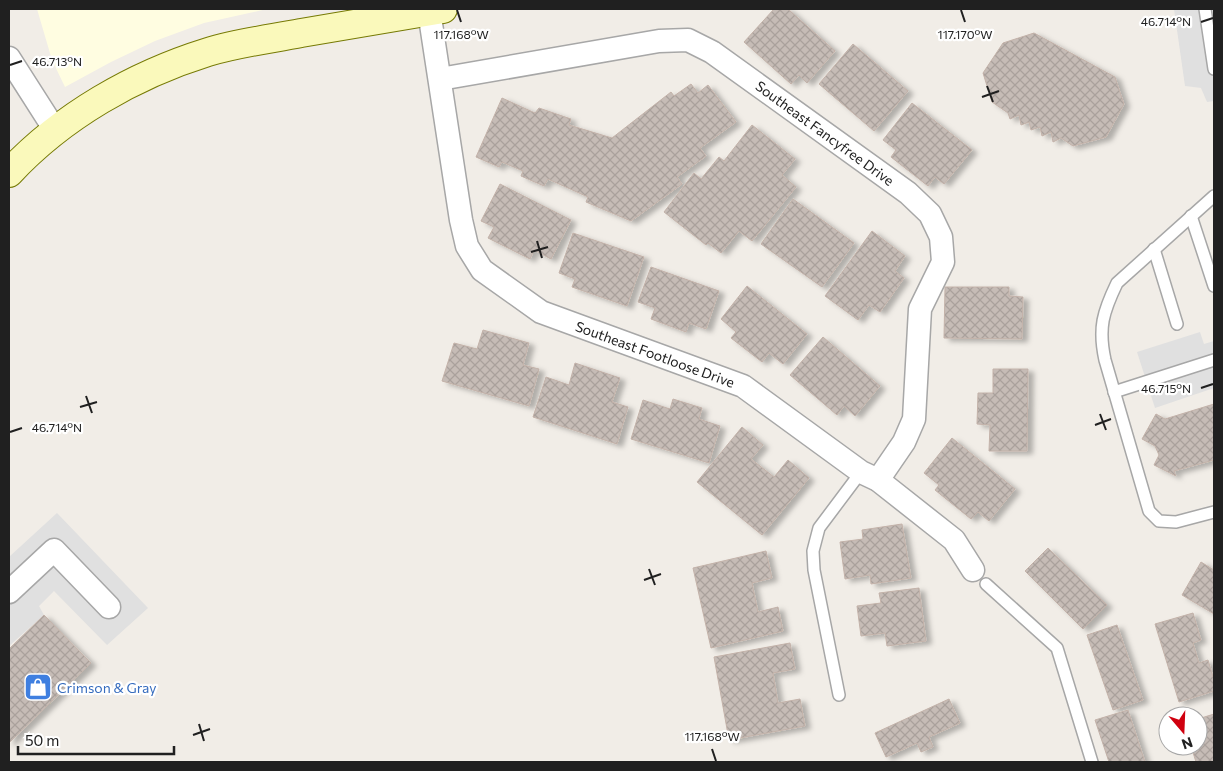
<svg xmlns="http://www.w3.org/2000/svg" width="1223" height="771" font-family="Commissioner,sans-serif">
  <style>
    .education { fill: #fffde1 }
    .parking { fill: #e0e0e0 }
    .building { fill: url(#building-cross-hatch); stroke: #c3b2a9; filter: url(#shadow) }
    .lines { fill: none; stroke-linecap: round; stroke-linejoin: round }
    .lane-casing { stroke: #a7a7a7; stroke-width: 14 }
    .street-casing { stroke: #a7a7a7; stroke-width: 25 }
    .secondary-casing { stroke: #767a04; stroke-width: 30 }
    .lane { stroke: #fff; stroke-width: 11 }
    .street { stroke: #fff; stroke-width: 22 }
    .secondary { stroke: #faf9bb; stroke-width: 28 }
    .ticks { fill: none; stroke: #202020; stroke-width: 2 }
    .labels { text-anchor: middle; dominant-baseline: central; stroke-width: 4.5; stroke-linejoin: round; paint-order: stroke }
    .street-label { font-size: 14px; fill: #202020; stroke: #fff }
    .shop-label { font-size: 14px; fill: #366cbe; stroke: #fff; text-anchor: start }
    .ticks-label { font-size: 12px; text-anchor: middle; fill: #202020; stroke: #fff; stroke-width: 4.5; stroke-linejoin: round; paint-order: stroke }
  </style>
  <defs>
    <pattern id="building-cross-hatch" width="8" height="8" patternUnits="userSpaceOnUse" patternTransform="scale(1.25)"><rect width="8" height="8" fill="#c6bcb6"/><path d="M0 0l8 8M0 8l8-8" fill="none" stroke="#aaa19c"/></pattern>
    <filter id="shadow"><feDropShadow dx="5.5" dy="3" stdDeviation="2.5" flood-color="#0004"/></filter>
  </defs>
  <rect width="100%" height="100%" fill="#f1ede7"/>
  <polygon class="education" points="37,9 267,9 204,23 155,41 111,62 65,87 52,60"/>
  <g class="parking">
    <polygon points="1174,9 1214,9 1214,101 1207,102 1201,88 1185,86"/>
    <polygon points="1200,332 1204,344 1214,341 1214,388 1155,408 1137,352"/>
    <polygon points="57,513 148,608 107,645 54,591 39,606 44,615 9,646 9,557"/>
  </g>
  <g class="building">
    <polygon points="774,9 788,9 835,51 807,83 799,75 791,84 744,42"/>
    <polygon points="1034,33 1115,77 1124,104 1106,137 1073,146 1061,138 1053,142 1051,132 1042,136 1040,127 1031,130 1029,122 1021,125 1019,115 1010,119 1008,113 992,102 983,73 1003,43"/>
    <polygon points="853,44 908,91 874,131 819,84"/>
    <polygon points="691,84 698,93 708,85 736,122 700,148 706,156 677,177 682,184 631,221 586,202 588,197 548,179 544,186 521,176 523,171 502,162 499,167 476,157 502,98 535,113 539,108 571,119 569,125 612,138 671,92 674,96"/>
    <polygon points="912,103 972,150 944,184 935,177 928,186 891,157 896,150 883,140"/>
    <polygon points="752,125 795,159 782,175 796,187 752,241 739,231 721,253 708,243 706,245 664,212 694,173 701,179 719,157 724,161"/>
    <polygon points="500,184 571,220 551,259 534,250 530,259 488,238 494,227 481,221"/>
    <polygon points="793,199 854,243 822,287 761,244"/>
    <polygon points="872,231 905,256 895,271 904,278 880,312 869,305 858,320 825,296"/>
    <polygon points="573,233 644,257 627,306 572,287 575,279 559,273"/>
    <polygon points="651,267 719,291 706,329 689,323 686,332 651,319 655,308 638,302"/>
    <polygon points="747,286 807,334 783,364 769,353 762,362 731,338 736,332 721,319"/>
    <polygon points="945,287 1009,287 1009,296 1023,297 1022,339 944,338"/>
    <polygon points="483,330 529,343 523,365 539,369 529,406 442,381 454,343 477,349"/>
    <polygon points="823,337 880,386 855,416 844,406 837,415 790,375"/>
    <polygon points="575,363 620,378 612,402 628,407 617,444 533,417 546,377 569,385"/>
    <polygon points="993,369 1028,369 1027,451 989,451 990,425 977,424 978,393 993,393"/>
    <polygon points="673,399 702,408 699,419 720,426 709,463 631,439 643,400 670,409"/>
    <polygon points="1214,404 1214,460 1174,471 1176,476 1154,465 1159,455 1155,446 1142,439 1156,414 1165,419"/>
    <polygon points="742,427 763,445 751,459 774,477 788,460 809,478 762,535 697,482"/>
    <polygon points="952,438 1015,489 989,521 978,512 971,519 935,490 939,485 924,473"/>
    <polygon points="902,524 911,578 871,584 870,575 845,579 840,542 863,539 862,530"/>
    <polygon points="1048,548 1107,605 1083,629 1025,571"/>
    <polygon points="766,551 772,578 752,583 758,612 778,607 783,631 711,648 693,568"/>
    <polygon points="1201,562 1214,570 1214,614 1182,595"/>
    <polygon points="919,588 926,641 887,646 885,633 861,636 857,606 881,603 879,593"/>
    <polygon points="1193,613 1201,640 1193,643 1199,663 1208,660 1214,680 1214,691 1179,702 1155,624"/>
    <polygon points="44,615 91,663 9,743 9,649"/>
    <polygon points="1117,625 1143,700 1113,710 1087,635"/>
    <polygon points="790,643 795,669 773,673 778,703 800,699 805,726 729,740 714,657"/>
    <polygon points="949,699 960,723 929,737 933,747 921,752 917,743 886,757 875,733"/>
    <polygon points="1128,710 1145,762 1109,762 1095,720"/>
    <polygon points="1214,714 1214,762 1196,762 1191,746 1198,746 1198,719"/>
  </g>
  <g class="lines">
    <g class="lane-casing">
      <g id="lane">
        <polyline points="1205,9 1214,69"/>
        <path d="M1214,196L1117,283C1103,312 1098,328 1105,360L1149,511L1159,521L1176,522L1214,512"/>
        <polyline points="1191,216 1214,286"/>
        <polyline points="1154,249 1177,324"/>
        <polyline points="1114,392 1214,360"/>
        <polyline points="986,584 1057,648 1092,762"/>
        <polyline points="839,695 814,570 813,551 819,528 861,472"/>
      </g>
    </g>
    <g class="street-casing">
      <g id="street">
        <polyline points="429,11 461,220 467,246 482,270 541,312 743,386 861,472 878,480 954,540 973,570"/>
        <polyline points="9,58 55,130"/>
        <polyline points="440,79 659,41 688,40 712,52 908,193 930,214 941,237 943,262 920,309 914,419 904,442 878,480"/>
        <polyline points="9,592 54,550 109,607"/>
      </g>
    </g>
    <g class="secondary-casing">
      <path id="secondary" d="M9,173C62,116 134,75 208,52C238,43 270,39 301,33C348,25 395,17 443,9"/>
    </g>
    <use href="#lane" class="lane"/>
    <use href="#street" class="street"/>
    <use href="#secondary" class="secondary"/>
  </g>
  <path class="ticks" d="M457,10L461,22M961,10L965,22M1201,22L1213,18M10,65L22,61M987,86L993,102M982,97L999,91M537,241L542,258M531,252L548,247M1201,388L1213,384M86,396L92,413M80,407L97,402M1100,414L1106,430M1095,425L1111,419M10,432L22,428M649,569L655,585M644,580L661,574M199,724L204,741M193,735L210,729M712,749L716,761"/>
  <defs>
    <g id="shop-square" transform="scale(1.4375)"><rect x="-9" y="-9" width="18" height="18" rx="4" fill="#3f7fe0" stroke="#fff"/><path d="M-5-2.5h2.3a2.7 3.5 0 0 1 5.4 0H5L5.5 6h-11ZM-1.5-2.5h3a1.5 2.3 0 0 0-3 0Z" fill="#fff"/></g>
  </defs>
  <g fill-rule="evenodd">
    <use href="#shop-square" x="38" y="687"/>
  </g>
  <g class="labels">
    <g class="street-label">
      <text transform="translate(825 133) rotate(36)">Southeast Fancyfree Drive</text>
      <text transform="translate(655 354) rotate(20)">Southeast Footloose Drive</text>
    </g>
    <g class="shop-label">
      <text x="57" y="687">Crimson &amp; Gray</text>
    </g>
  </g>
  <g class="ticks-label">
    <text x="1166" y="26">46.714°N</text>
    <text x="965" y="39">117.170°W</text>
    <text x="461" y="39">117.168°W</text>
    <text x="57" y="66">46.713°N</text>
    <text x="1166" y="393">46.715°N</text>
    <text x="57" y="432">46.714°N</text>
    <text x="712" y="741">117.168°W</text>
  </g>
  <rect width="1223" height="771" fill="none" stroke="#202020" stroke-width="20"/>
  <g transform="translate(1183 731) rotate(161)"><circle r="24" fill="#ffffff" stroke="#a6a6a6"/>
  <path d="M0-4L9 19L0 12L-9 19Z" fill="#d0000f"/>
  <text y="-8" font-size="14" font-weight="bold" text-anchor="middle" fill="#202020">N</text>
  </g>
  <path d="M18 746v8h156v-8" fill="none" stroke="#202020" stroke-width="2.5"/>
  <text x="25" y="746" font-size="15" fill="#202020" stroke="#ffffff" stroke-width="4" paint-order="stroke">50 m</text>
</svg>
